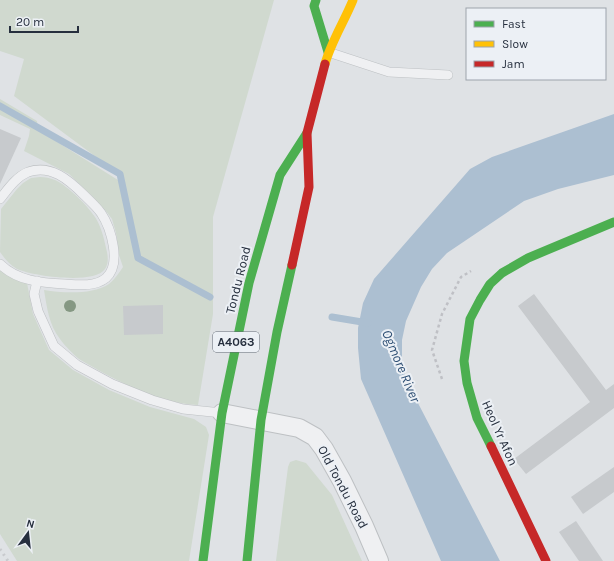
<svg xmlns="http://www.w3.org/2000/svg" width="614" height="561" font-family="Karla,sans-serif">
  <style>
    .green { fill: #d0d9cf }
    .water { fill: #acbfd1 }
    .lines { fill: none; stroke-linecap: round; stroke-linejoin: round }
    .stream { stroke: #acbfd1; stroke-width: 7 }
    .building { fill: #c7cacd }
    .lane-casing { stroke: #bdc0c3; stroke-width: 10 }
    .street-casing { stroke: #bdc0c3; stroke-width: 20 }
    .path { stroke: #bfc0c5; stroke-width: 2.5; stroke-dasharray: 3 3; stroke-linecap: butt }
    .lane { stroke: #eff0f2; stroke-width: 9 }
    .street { stroke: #eff0f2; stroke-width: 18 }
    .fast { stroke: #4caf50; stroke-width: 9 }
    .slow { stroke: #ffc107; stroke-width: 9 }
    .jam { stroke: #c62828; stroke-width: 9 }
    .rail { stroke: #c8cacd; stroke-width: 3; stroke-dasharray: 2 4; stroke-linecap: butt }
    .tree { fill: #859883 }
    .labels { text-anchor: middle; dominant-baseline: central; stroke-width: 4; stroke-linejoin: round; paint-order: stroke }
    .shield { fill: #ecf0f5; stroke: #616975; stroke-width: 1 }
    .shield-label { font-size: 12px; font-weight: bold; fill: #262f3e }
    .street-label { font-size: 13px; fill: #262f3e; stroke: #ecf0f5 }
    .water-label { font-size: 14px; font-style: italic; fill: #2e4f74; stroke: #ecf0f5 }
  </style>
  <rect width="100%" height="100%" fill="#dfe2e5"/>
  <g class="green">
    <path d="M0,0H274L213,217V314L198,405C164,404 127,386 98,370C92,366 85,363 79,359C73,354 65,346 60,339C49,325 47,308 44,290C63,293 92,295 109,284C114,280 119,273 123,267L119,255L116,233L112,219L105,210L91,195L69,174L24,151L29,136L30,129L0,115V99L37,121L38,130L118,180L119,174L14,96L24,59L0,51Z"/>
    <path d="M40,177C45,177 50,178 55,180C68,186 87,205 95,217C101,226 104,238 106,248C108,255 109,263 105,269C94,285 33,276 17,269C10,265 5,259 0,252L1,209L17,189L23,183L31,178Z"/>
    <polygon points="0,270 27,283 33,314 49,350 73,370 109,390 150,407 194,419 206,427 209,435 189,561 17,561 0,534"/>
    <polygon points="296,460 306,463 332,495 362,561 276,561 288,467 290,462"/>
  </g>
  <polygon class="water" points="614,114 614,175 558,189 524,201 447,253 432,269 421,287 406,321 402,340 402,359 406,380 500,561 441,561 361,379 358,348 358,328 363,303 374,279 470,169 492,157"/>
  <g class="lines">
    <g class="stream">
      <polyline points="0,106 120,174 138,258 210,297"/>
      <polyline points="332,317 368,323"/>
    </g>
  </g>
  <g class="building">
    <polygon points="0,129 21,138 0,184"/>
    <polygon points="534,294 606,390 614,384 614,408 526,474 514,459 590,402 518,306"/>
    <polygon points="163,305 163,334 124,335 123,306"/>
    <polygon points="614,467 614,492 583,514 571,497"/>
    <polygon points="576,521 603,561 579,561 559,532"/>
  </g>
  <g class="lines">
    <g class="lane-casing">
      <g id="lane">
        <polyline points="328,52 389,72 448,75"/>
        <path d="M0,199C8,189 16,177 28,172C51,164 69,180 84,195C89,200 96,206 101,213C111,228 122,264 106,278C95,287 78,285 65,284C42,283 17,281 0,264"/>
        <polyline points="37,281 34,294 38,311 54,346 77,365 112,384 152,400 183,409 222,413"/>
      </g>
    </g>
    <g class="street-casing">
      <polyline id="street" points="222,413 299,428 315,437 324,449 342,481 364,526 379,561"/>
    </g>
    <polyline class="path" points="442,379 432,350 442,314 461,277 471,271"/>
    <use href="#lane" class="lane"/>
    <use href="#street" class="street"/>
    <g class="fast">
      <polyline points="316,0 314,6 328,52"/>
      <polyline points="491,446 477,418 467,383 464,361 470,319 480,300 490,284 502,273 528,258 614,222"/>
      <polyline points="203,561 222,413 249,283 280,175 307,133"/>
      <polyline points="247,561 261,420 277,332 292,265"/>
    </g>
    <path class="slow" d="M325,64C331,42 344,22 353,0"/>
    <g class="jam">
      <polyline points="292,265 309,187 307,133 325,64"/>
      <polyline points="491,446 546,561"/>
    </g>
    <polyline class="rail" points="0,549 8,561"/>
  </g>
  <circle class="tree" cx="70" cy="306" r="6"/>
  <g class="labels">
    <rect class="shield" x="213" y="332" width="46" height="20" rx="3"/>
    <g class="shield-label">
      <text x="236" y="342">A4063</text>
    </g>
    <g class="street-label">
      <text transform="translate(238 280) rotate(-76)">Tondu Road</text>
      <text transform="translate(500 433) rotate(66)">Heol Yr Afon</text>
      <text transform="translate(343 487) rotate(62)">Old Tondu Road</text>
    </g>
    <g class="water-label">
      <text transform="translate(401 366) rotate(67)">Ogmore River</text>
    </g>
  </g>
  <rect x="466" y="8" width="140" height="72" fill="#ecf0f5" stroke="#9da3ac"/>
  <rect x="474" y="21" width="20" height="6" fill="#4caf50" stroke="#9da3ac"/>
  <text x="502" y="28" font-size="12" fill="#262f3e">Fast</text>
  <rect x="474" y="41" width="20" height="6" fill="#ffc107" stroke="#9da3ac"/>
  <text x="502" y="48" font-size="12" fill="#262f3e">Slow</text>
  <rect x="474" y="61" width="20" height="6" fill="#c62828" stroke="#9da3ac"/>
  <text x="502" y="68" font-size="12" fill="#262f3e">Jam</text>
  <g transform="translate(28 533) rotate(15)" stroke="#ecf0f5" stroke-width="3" paint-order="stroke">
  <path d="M0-3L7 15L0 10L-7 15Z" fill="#262f3e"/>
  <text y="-6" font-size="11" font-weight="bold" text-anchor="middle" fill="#262f3e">N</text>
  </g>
  <path d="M10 26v6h68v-6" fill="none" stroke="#262f3e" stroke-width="2"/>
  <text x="16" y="26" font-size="12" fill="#262f3e" stroke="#ecf0f5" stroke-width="3" paint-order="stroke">20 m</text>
</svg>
